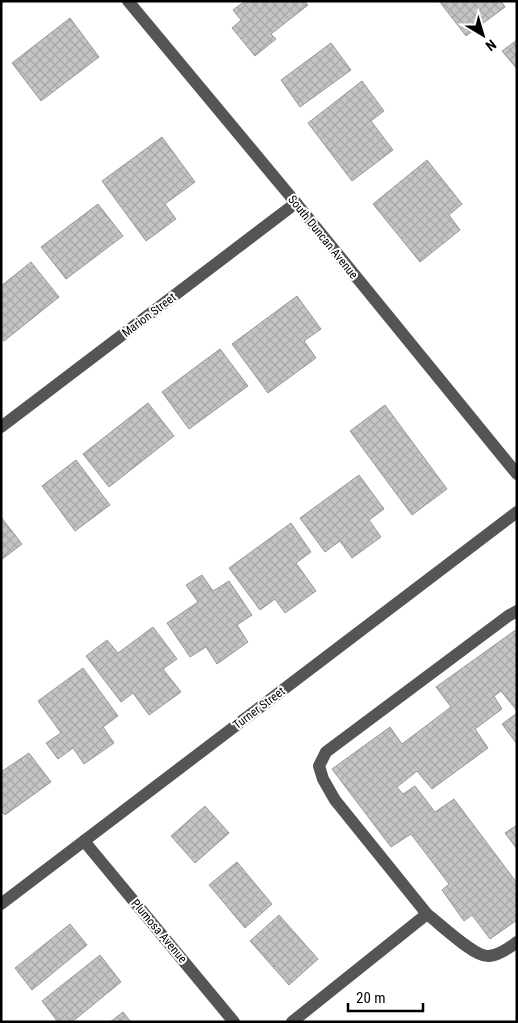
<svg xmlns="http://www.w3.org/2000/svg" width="518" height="1023" font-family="'Roboto Condensed',sans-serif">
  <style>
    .building { fill: url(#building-cross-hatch); stroke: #999 }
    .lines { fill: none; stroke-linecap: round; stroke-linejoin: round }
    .minor { stroke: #555; stroke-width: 12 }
    .labels { text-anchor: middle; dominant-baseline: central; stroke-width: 4; stroke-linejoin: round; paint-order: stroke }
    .street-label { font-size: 12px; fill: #000; stroke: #fff }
  </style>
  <defs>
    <pattern id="building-cross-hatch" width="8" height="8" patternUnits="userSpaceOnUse" patternTransform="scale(1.25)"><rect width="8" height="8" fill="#c4c4c4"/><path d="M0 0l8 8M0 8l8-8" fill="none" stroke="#a7a7a7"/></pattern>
  </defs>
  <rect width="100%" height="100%" fill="#fff"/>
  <g class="building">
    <polygon points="245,1 304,1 308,5 271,34 276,39 255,56 232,28 241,20 233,10"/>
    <polygon points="439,1 501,1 505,7 466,36"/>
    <polygon points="70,18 99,57 41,101 12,63"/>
    <polygon points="517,40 517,69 502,51"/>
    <polygon points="331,43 351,70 300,107 281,80"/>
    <polygon points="362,81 384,111 371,121 393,150 352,181 308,123"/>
    <polygon points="162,137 195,182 165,204 176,219 146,241 102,181"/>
    <polygon points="427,160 462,204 449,215 460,230 420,262 373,204"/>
    <polygon points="98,204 123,236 66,279 41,247"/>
    <polygon points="31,262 59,297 4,341 1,337 1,286"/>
    <polygon points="297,296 321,329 304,341 316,358 268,393 232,344"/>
    <polygon points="220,349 248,386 189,429 162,392"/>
    <polygon points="148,403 174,436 109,487 83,454"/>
    <polygon points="385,405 447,489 412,515 350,431"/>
    <polygon points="76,460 110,505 75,531 42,486"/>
    <polygon points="359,475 384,509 369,520 381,537 352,558 340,541 325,552 300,518"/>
    <polygon points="1,517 22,544 1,560"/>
    <polygon points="291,523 311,552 296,563 316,591 285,613 275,599 260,610 229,568"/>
    <polygon points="202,575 213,591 229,581 252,615 237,625 248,642 217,664 206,647 190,657 167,623 198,602 186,585"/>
    <polygon points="153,627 177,659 163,669 181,692 149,715 133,693 121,702 86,656 107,640 118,653"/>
    <polygon points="517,629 517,711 501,691 494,696 502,709 475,729 488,748 432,789 417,771 397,787 403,794 415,786 435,812 454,799 517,883 517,920 490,939 472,915 464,921 442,890 449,884 411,834 391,847 332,769 390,727 402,744 451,707 436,687"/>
    <polygon points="83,668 118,716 103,727 114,743 84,764 73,748 58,759 46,743 61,733 38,701"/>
    <polygon points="517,713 517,744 502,724"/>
    <polygon points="29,753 51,782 5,815 1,810 1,772"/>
    <polygon points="205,806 229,833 195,863 171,836"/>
    <polygon points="517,825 517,849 505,833"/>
    <polygon points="237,862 272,904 245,928 209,885"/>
    <polygon points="279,915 318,959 289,985 250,941"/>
    <polygon points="70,924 87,945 32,990 15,968"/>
    <polygon points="100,955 121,982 72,1022 58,1022 42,1001"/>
    <polygon points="123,1012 131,1022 110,1022"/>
  </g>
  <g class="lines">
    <g class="minor">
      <polyline points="128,1 296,203 517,474"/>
      <polyline points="1,427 296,203"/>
      <polyline points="84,841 234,1022"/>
      <polyline points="1,904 517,512"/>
      <polyline points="427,914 335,800 323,779 319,766 326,752 508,616 517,611"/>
      <path d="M292,1022L427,914C439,923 475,958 489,956C499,955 508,949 517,942"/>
    </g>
  </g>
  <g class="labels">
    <g class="street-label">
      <text transform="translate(323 237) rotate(51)">South Duncan Avenue</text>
      <text transform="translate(149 315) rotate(-37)">Marion Street</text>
      <text transform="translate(259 708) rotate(-37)">Turner Street</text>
      <text transform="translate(159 931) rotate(50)">Plumosa Avenue</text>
    </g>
  </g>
  <rect width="518" height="1023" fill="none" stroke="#000000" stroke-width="5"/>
  <g transform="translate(483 35) rotate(142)" stroke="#ffffff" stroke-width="4" paint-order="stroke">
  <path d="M0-4L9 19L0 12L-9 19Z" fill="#000000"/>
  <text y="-8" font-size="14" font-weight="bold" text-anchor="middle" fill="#000000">N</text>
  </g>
  <path d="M348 1003v8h75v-8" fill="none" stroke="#000000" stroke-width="2.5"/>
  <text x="356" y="1003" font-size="15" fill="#000000" stroke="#ffffff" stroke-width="4" paint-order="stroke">20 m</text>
</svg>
